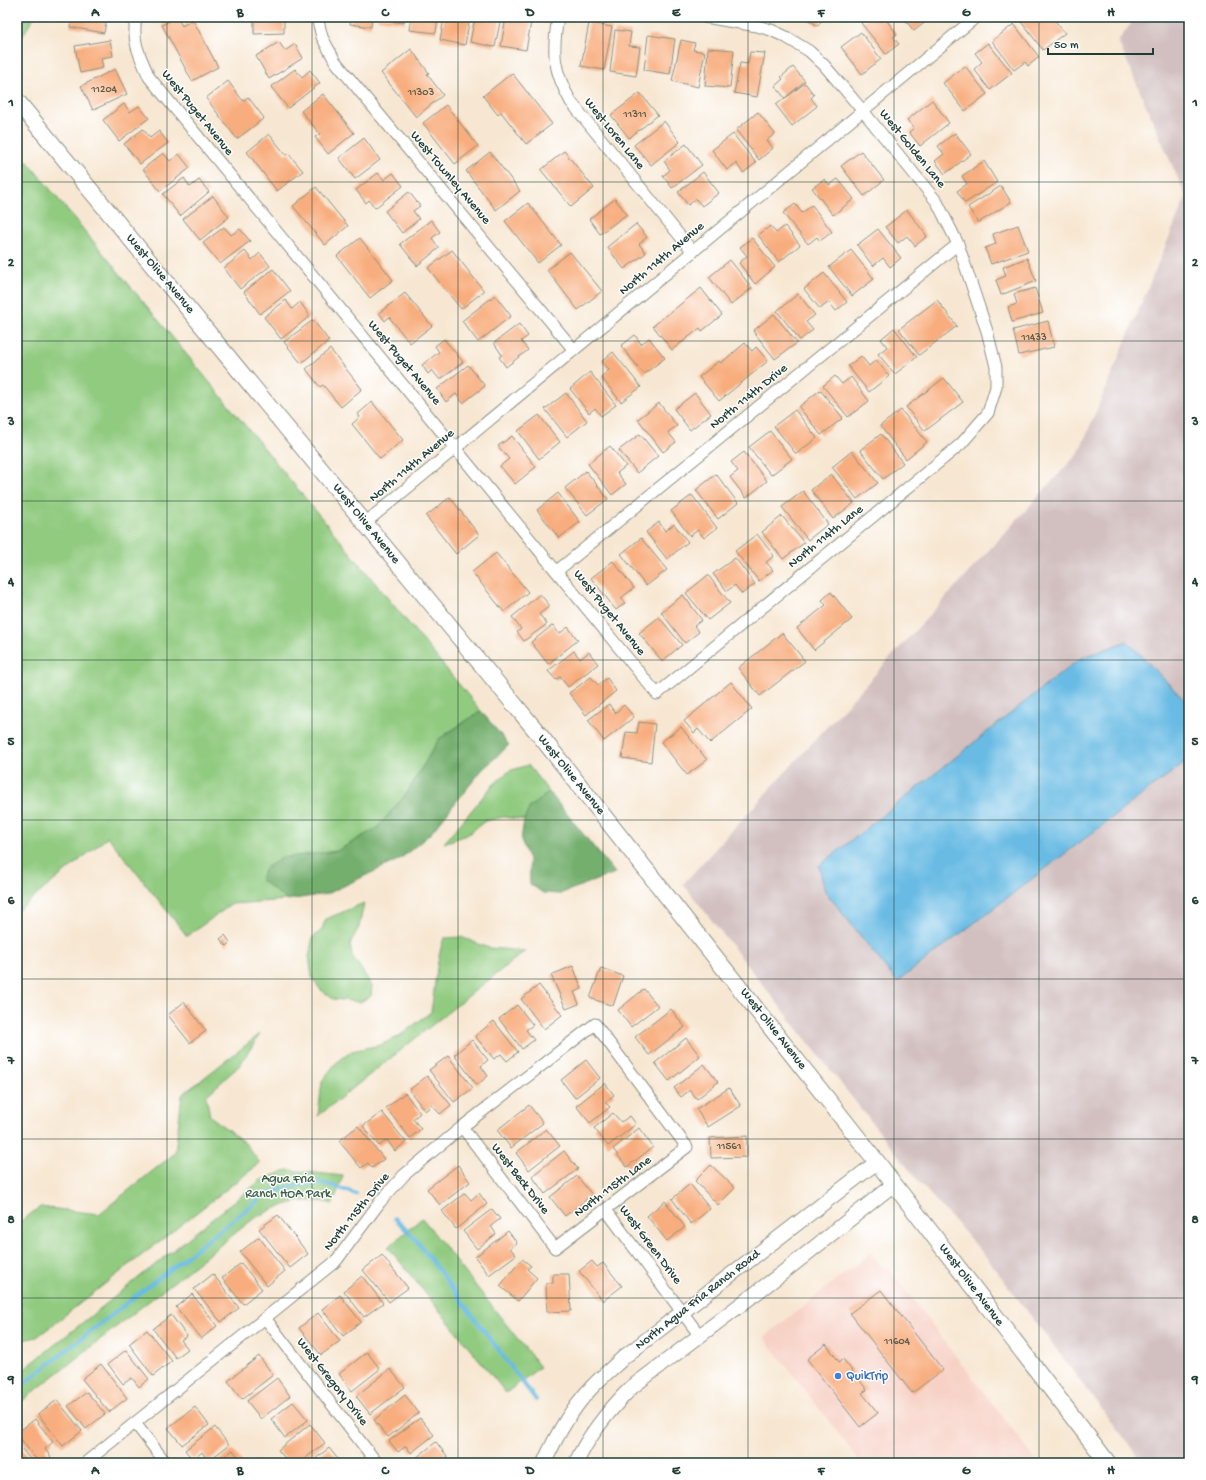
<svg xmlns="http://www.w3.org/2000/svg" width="1206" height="1480" font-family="'Gochi Hand',sans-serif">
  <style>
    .built { fill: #f7d1c6 }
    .industrial { fill: #d2bfbf }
    .green { fill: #91cb80; stroke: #58845a }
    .forest { fill: #74af6e; stroke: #4a7651 }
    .water { fill: #69bbe4; stroke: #447c8c }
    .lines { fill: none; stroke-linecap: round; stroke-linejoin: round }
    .stream { stroke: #69bbe4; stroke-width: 4 }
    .building { fill: #f8ad7e }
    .minor-casing { stroke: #8b9283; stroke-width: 13 }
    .tertiary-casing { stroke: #8b9283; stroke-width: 16 }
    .secondary-casing { stroke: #8b9283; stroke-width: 18 }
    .minor { stroke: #fff; stroke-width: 11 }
    .tertiary { stroke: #fff; stroke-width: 14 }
    .secondary { stroke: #fff; stroke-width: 16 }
    .grid { fill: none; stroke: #1f3d34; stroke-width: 1; stroke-opacity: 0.55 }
    .shop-dot { fill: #3f7fe0; stroke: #fff; stroke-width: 1.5 }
    .labels { text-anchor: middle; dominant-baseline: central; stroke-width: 3; stroke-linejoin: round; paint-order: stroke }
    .number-label { font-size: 11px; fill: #555946 }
    .street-label { font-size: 13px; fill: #1f3d34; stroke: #fff }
    .park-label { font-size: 13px; fill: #3c6047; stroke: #fff }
    .shop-label { font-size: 13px; fill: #366cbe; stroke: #fff; text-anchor: start }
    .neatline { fill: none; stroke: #1f3d34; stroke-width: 1.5 }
    .grid-label { font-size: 13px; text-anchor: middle; font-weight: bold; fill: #1f3d34 }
  </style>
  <rect width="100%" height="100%" fill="#fff"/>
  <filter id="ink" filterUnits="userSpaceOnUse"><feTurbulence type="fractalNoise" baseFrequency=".025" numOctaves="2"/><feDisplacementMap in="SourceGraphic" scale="8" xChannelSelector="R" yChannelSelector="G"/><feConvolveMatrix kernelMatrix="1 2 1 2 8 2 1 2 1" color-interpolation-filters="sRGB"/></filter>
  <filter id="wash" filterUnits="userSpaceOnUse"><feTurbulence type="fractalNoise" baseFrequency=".012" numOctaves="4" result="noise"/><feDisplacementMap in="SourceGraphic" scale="16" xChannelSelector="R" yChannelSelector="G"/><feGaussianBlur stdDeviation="0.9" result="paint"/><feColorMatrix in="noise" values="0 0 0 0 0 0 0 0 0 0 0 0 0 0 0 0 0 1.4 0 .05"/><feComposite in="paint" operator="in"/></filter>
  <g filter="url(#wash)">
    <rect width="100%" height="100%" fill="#f7e7d2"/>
    <polygon class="built" points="871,1253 882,1267 889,1269 1038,1463 861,1463 764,1337"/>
    <polygon class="industrial" points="1136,17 1189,17 1189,1463 1143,1463 983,1253 919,1182 683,884 1079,452 1186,197 1118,41"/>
    <g class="green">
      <polygon points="17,17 34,17 17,45"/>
      <polygon points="17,149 481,711 439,739 407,793 377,828 337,851 282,858 262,880 287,900 232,904 187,936 108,837 17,911"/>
      <polygon points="528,765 549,792 530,807 524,820 504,817 485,821 467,835 444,843 492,786 509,771"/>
      <polygon points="364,903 359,927 350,944 352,955 372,986 371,996 360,1002 333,999 320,989 312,977 309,956 313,937 321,931 326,919"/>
      <path d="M461,937L489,948L525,951L318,1116L322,1081L336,1063L352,1051L380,1045L398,1037L431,1012C435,987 436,961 444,938Z"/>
      <polygon points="260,1034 240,1065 206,1096 210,1116 245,1143 260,1163 37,1337 17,1341 17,1224 40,1207 99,1214 175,1153 182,1095"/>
      <path d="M288,1170L343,1176L333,1204C304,1195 276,1206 252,1220L17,1405V1375L261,1180Z"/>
      <polygon points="422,1218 540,1367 506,1393 388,1247"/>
    </g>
    <g class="forest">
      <polygon points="481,711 509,745 482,770 430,834 400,859 327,894 287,900 261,880 264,869 282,858 337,851 377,828 407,793 439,739"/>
      <polygon points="549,792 615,873 559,894 543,893 530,884 529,860 521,840 524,820 530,807"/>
    </g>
    <polygon class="water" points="1127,641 1189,705 1189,759 897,982 825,891 819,866 1079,659"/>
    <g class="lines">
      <g class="stream">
        <polyline points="395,1218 416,1240 536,1400"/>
        <path d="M17,1389L265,1195C281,1189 299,1183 317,1183C330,1183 344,1190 356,1194"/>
      </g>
    </g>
    <g id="blocks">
      <g class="building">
        <polygon points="72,17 107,17 104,33 70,27"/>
        <polygon points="177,17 182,26 193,20 218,67 192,81 162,25"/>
        <polygon points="254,17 284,17 284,33 254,34"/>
        <polygon points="351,17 372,17 371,27 350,24"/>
        <polygon points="378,17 405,17 404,23 378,19"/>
        <polygon points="411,17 438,17 436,33 409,30"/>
        <polygon points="444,17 470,17 465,45 440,40"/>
        <polygon points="475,17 501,17 495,47 470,42"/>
        <polygon points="506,17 532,17 526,50 501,46"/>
        <polygon points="804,17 823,17 818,26"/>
        <polygon points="869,17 884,17 897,34 893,37 899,44 886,54 861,23"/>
        <polygon points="903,17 932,17 914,31"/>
        <polygon points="1019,17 1052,17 1065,33 1043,50 1018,18"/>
        <polygon points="589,23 612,27 604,70 581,66"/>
        <polygon points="1014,24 1039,57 1028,66 1025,62 1014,70 992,41"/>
        <polygon points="615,30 631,32 629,46 640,47 636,76 610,72"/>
        <polygon points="861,32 881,59 862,74 841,47"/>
        <polygon points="648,35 675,39 670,74 644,70"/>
        <polygon points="110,40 113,56 101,58 103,68 80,73 75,46"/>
        <polygon points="681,40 695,43 693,50 705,52 698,87 672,81"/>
        <polygon points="279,42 285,51 295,44 303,58 269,79 256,56"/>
        <polygon points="988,43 1012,73 990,90 974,69 982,62 975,53"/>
        <polygon points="708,48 734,50 730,88 705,86"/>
        <polygon points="411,49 429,73 427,74 443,95 416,117 381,73"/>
        <polygon points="750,52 765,53 757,97 734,93 740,63 748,64"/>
        <polygon points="965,66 987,94 965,111 943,83"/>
        <polygon points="793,67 805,81 785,98 775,86 783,79 781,77"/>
        <polygon points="115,69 127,94 93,110 81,86"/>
        <polygon points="295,69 302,77 310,70 320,83 288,108 271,87"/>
        <polygon points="512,73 552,124 526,144 501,112 498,115 483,96"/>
        <polygon points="228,81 243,101 248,97 264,118 237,139 206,98"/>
        <polygon points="805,83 814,95 811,98 817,106 792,126 776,105"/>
        <polygon points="640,93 658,115 629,138 611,115"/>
        <polygon points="323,94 354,133 328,154 315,137 320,134 301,111"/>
        <polygon points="932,100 949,123 920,146 909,132 914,128 907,120"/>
        <polygon points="124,104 130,112 139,106 149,118 119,141 103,120"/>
        <polygon points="446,105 478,146 455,164 423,123"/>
        <polygon points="758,112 775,134 767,140 773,148 759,160 736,130"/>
        <polygon points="664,121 680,142 651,165 634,145"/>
        <polygon points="143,129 150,138 159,131 168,143 140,164 124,144"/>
        <polygon points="955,133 971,154 945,174 935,161 944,154 938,146"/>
        <polygon points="269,134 286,155 288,153 303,171 277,191 247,152"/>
        <polygon points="733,134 756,163 743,173 736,163 727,170 712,150"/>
        <polygon points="364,138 380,160 355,179 339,158"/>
        <polygon points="686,144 702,165 672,188 663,176 670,170 664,161"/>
        <polygon points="564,151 594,188 571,207 541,170"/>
        <polygon points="861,151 884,180 864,196 841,166"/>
        <polygon points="490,152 520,191 496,210 466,171"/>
        <polygon points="163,153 170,161 179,154 190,168 160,191 143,169"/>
        <polygon points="984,161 997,182 965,203 957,191 967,184 962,176"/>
        <polygon points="703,172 719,193 702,206 696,199 688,205 678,192"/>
        <polygon points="378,173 384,180 393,173 403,186 375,208 369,200 366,203 356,190"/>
        <polygon points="184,178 190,187 199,180 209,192 180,216 163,194"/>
        <polygon points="825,179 829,185 838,179 854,199 833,215 812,188"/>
        <polygon points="1001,186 1011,202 978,223 968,207"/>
        <polygon points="316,187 348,226 325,245 293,206"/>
        <polygon points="409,192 420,206 413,211 419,219 402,233 385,211"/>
        <polygon points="213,196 229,217 200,240 183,219"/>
        <polygon points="615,199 627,214 600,234 589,219"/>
        <polygon points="528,203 561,245 538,263 505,221"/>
        <polygon points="795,204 802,213 812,205 832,232 820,241 817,237 808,244 783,213"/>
        <polygon points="907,210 927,236 915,246 907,236 898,243 885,227"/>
        <polygon points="431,220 440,232 432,238 439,248 417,266 400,244"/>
        <polygon points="636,224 647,237 639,244 646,253 624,269 607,247"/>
        <polygon points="1018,225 1028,251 991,264 985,248 996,244 993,234"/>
        <polygon points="771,226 776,233 785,226 800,245 779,262 758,235"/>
        <polygon points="224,227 231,235 240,229 250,241 220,264 203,243"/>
        <polygon points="878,229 901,258 890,267 883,258 873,266 857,245"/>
        <polygon points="360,238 393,280 370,298 337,256"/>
        <polygon points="752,238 775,267 755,284 739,263 747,256 740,247"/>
        <polygon points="452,250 484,291 461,309 428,268"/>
        <polygon points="851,250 874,279 852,296 829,267"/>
        <polygon points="245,251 252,260 260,253 270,266 240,289 224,268"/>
        <polygon points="570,252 602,291 578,310 547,270"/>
        <polygon points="1027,258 1036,281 1001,295 996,280 1006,276 1003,267"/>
        <polygon points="730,260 752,288 731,305 709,277"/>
        <polygon points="273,269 290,291 260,314 244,292"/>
        <polygon points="824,273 847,302 836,311 829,302 820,309 804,289"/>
        <polygon points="701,288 722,315 702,331 700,328 672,350 653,326"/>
        <polygon points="1035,288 1043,313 1012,322 1008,307 1017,304 1014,294"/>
        <polygon points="405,293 432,326 410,343 389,317 385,321 379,313"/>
        <polygon points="798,294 815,315 806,322 813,330 800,340 777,311"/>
        <polygon points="495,295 511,316 478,342 462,321"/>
        <polygon points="286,300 292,309 300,302 310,316 281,339 264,317"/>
        <polygon points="937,300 957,326 919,355 899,329"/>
        <polygon points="774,314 797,343 775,359 753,331"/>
        <polygon points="313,320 329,341 301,363 284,342"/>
        <polygon points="1048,321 1054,347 1019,355 1013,330"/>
        <polygon points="519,324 528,336 521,341 528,350 506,367 499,357 502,355 494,343"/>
        <polygon points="894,328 917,357 895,374 878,354 887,347 881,339"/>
        <polygon points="635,335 641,344 649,338 665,358 644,374 621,346"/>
        <polygon points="444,339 463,362 440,380 432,370 428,374 422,365 439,352 435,346"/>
        <polygon points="745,343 752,351 756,347 768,361 719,401 699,377 719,361 721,363"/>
        <polygon points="330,349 362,389 341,407 323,385 320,387 306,369"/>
        <polygon points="613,352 641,387 621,402 601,377 609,370 602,361"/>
        <polygon points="861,356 869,366 876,360 889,376 869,392 848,366"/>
        <polygon points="468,365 485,386 463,403 456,394 446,402 437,389"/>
        <polygon points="590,372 616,405 601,416 595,408 589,413 570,389"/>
        <polygon points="835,376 842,384 851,377 869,401 848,417 823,386"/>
        <polygon points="944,378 963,402 925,431 906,407"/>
        <polygon points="820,390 843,418 821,435 799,407"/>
        <polygon points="566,393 587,421 567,437 545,409"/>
        <polygon points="695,393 711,414 690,430 674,409"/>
        <polygon points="372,402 403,440 380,459 352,424 360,417 358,414"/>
        <polygon points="659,403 677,426 668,432 676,442 663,452 638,419"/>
        <polygon points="795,410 817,438 796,454 774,426"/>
        <polygon points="901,410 927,442 906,459 880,426"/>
        <polygon points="539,415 560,442 539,459 518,431"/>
        <polygon points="770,431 792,459 771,475 749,447"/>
        <polygon points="640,434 658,456 637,473 619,450"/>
        <polygon points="881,434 903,463 883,479 860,450"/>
        <polygon points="512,436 536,467 515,484 500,466 509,459 498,446"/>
        <polygon points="610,446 626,466 617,473 626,484 612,495 588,464"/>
        <polygon points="852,451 878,483 857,499 832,467"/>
        <polygon points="744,452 767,481 746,498 730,477 738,471 731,462"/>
        <polygon points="586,471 608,499 587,515 565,488"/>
        <polygon points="716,474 738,503 718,519 696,490"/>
        <polygon points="831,474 854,503 833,519 811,490"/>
        <polygon points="803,491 828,524 808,540 782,507"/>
        <polygon points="558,493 580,522 559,538 537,510"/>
        <polygon points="692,495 717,528 704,538 698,530 690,536 671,511"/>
        <polygon points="450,497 479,535 456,554 426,516"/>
        <polygon points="782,516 804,543 783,559 762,532"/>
        <polygon points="659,522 665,531 674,524 688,542 667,559 646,532"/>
        <polygon points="757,534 774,556 766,562 773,570 759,581 735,551"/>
        <polygon points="641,538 667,570 646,586 621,554"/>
        <polygon points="496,553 528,592 504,612 472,572"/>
        <polygon points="735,558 755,584 742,594 735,585 727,591 713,574"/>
        <polygon points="613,561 634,588 621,598 625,603 616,610 591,578"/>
        <polygon points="708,575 730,603 708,620 686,593"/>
        <polygon points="831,592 852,619 814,650 797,628 826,605 822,600"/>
        <polygon points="540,594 550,606 539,614 547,624 524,641 517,632 521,629 512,617"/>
        <polygon points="683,595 702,620 694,626 699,632 685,643 661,612"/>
        <polygon points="659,617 682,645 662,661 639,633"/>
        <polygon points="553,625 559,634 568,627 578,640 548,664 531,642"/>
        <polygon points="782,633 805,661 760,696 738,668"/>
        <polygon points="574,651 580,659 589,652 598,664 568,687 560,677 556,680 548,671"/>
        <polygon points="591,677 598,685 607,678 616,691 586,715 569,693"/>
        <polygon points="731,682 752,709 710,743 698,729 694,733 684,721"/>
        <polygon points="609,704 615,713 624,705 634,717 604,741 588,720"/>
        <polygon points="639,722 655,724 651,762 622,758 626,732 637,733"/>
        <polygon points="681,727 707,760 687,775 661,742"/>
        <polygon points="225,935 230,942 226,946 220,939"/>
        <polygon points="573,966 582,989 574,992 579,1004 566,1009 551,975"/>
        <polygon points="601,968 623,976 613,1006 590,998"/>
        <polygon points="539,985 562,1015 544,1029 521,999"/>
        <polygon points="644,989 658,1006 631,1027 618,1010"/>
        <polygon points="184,1002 206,1031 190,1043 168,1015"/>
        <polygon points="517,1005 533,1025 526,1030 534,1040 522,1049 499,1019"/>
        <polygon points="671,1009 685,1027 649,1055 635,1037"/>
        <polygon points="494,1021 518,1052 507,1061 501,1054 494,1059 475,1036"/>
        <polygon points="686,1038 700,1056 669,1081 655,1063"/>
        <polygon points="472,1040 488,1060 481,1066 488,1076 477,1085 454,1055"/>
        <polygon points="448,1056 473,1088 454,1102 429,1070"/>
        <polygon points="586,1060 600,1078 575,1098 561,1080"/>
        <polygon points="704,1064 718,1082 697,1099 690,1090 681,1097 674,1088"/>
        <polygon points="427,1076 451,1105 440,1114 432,1105 425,1111 409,1090"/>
        <polygon points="605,1083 614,1095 605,1102 610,1107 590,1123 576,1106"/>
        <polygon points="729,1088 741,1106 708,1127 696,1109"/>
        <polygon points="405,1093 420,1113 413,1119 421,1129 410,1138 386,1108"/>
        <polygon points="529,1105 543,1123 511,1148 497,1130"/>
        <polygon points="382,1112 406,1142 395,1151 387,1140 379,1146 363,1126"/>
        <polygon points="613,1113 621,1122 630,1116 636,1124 608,1146 594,1128"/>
        <polygon points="358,1126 384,1159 372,1168 368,1163 361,1168 339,1141"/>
        <polygon points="639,1128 653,1147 627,1167 613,1149"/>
        <polygon points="546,1129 560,1146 529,1170 516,1153"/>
        <polygon points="747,1136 747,1157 711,1158 710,1138"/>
        <polygon points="564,1151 578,1169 545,1194 532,1176"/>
        <polygon points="458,1165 470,1182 440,1205 427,1189"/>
        <polygon points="711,1165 735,1188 718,1205 695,1181"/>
        <polygon points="577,1176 592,1195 565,1216 550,1197"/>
        <polygon points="690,1184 710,1209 691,1224 672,1199"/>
        <polygon points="465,1193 471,1200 479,1193 487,1204 456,1229 442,1211"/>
        <polygon points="665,1201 685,1227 667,1241 647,1216"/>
        <polygon points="492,1209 500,1219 491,1226 496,1234 477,1249 463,1231"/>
        <polygon points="278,1215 308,1254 290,1268 259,1229"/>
        <polygon points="508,1231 517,1243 510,1248 516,1255 489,1275 475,1257"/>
        <polygon points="259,1237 285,1271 267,1286 240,1252"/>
        <polygon points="382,1255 408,1288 389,1302 363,1270"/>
        <polygon points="522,1259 531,1266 527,1269 537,1278 518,1301 500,1286"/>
        <polygon points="592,1261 597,1267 603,1263 622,1286 603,1301 579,1271"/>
        <polygon points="241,1263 262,1289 243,1304 222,1278"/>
        <polygon points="213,1274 239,1308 221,1322 194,1289"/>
        <polygon points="553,1274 569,1274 571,1311 547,1312 546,1283 553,1283"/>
        <polygon points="362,1276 383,1303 364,1317 344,1291"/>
        <polygon points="881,1290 943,1370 912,1393 850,1313"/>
        <polygon points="192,1294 217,1326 201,1339 176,1307"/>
        <polygon points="340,1295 361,1322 343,1336 322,1309"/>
        <polygon points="318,1313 340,1341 321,1355 299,1328"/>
        <polygon points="171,1315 187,1336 181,1340 188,1349 176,1358 153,1329"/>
        <polygon points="147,1330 172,1361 153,1376 129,1344"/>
        <polygon points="826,1344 839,1362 843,1359 867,1390 862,1393 878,1413 860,1427 807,1359"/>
        <polygon points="126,1350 149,1379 139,1387 132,1378 123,1384 108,1364"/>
        <polygon points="367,1352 380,1369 352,1391 339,1374"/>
        <polygon points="259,1356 273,1375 242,1399 228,1381"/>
        <polygon points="101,1364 127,1398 109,1412 82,1379"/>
        <polygon points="390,1369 405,1387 370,1414 356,1396"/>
        <polygon points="277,1378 290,1396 261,1419 247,1401"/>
        <polygon points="87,1392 105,1414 86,1429 68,1406"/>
        <polygon points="405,1395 419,1413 388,1437 374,1420"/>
        <polygon points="57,1400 82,1431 63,1446 38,1414"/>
        <polygon points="293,1402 308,1420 285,1438 271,1419"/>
        <polygon points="195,1407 209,1425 182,1445 168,1428"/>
        <polygon points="420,1418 434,1435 411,1453 406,1446 398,1452 389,1441"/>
        <polygon points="35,1419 53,1442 45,1449 51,1457 44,1463 39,1463 17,1434 17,1433"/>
        <polygon points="310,1424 325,1443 299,1463 289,1463 278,1450"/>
        <polygon points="215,1427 229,1445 208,1461 202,1452 193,1460 185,1450"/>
        <polygon points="436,1442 451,1461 447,1463 410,1463"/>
        <polygon points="17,1443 33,1463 17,1463"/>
        <polygon points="329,1448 341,1463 310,1463"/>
        <polygon points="233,1450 243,1463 216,1463"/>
      </g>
    </g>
  </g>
  <g filter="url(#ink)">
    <use href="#blocks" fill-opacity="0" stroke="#8b9283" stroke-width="1"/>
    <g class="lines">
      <g class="minor-casing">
        <g id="minor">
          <path d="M136,17C132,44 139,53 149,77L455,448L657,694L961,444L988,413L996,387V367L987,331L958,244L937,202L863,111L824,65L809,51L786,37L771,30L757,26L705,17"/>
          <polyline points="317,17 322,37 335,61 574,350"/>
          <path d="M558,17C552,53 553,70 571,102L693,252"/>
          <polyline points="365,523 976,17"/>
          <polyline points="557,571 958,244"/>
          <polyline points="606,1210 700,1336"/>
          <polyline points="265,1318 377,1463"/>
          <polyline points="135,1423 166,1463"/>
          <polyline points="85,1463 336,1261 380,1202 404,1175 462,1127 595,1024 687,1147 555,1248 462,1127"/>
        </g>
      </g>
      <g class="tertiary-casing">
        <g id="tertiary">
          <path d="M544,1463C556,1436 572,1408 592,1387C602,1376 614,1367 624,1357L877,1162"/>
          <path d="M576,1463C589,1434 609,1410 632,1387L785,1271L894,1184"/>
        </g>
      </g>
      <g class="secondary-casing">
        <polyline id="secondary" points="17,101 538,733 877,1162 1108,1463"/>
      </g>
      <use href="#minor" class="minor"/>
      <use href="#tertiary" class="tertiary"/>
      <use href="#secondary" class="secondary"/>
    </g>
  </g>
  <path class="grid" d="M167,17V1463M312,17V1463M458,17V1463M603,17V1463M748,17V1463M894,17V1463M1039,17V1463M17,182H1189M17,341H1189M17,501H1189M17,660H1189M17,820H1189M17,979H1189M17,1139H1189M17,1298H1189"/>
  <circle class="shop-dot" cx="838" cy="1376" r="4"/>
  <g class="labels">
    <g class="number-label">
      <text x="104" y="90">11204</text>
      <text x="421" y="93">11303</text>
      <text x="635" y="115">11311</text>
      <text x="1034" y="338">11433</text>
      <text x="729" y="1147">11561</text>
      <text x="897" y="1342">11604</text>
    </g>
    <g class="street-label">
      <text transform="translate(197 113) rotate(51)">West Puget Avenue</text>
      <text transform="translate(614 134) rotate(51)">West Loren Lane</text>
      <text transform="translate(912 149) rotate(51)">West Golden Lane</text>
      <text transform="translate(450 178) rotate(50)">West Townley Avenue</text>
      <text transform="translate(662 259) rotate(-40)">North 114th Avenue</text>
      <text transform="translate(160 274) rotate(50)">West Olive Avenue</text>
      <text transform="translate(404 363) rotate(50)">West Puget Avenue</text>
      <text transform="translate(749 397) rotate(-39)">North 114th Drive</text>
      <text transform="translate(412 466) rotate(-40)">North 114th Avenue</text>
      <text transform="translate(366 524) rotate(51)">West Olive Avenue</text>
      <text transform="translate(826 537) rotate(-39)">North 114th Lane</text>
      <text transform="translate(609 613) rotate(51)">West Puget Avenue</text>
      <text transform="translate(571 775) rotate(51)">West Olive Avenue</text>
      <text transform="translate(773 1029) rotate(52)">West Olive Avenue</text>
      <text transform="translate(520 1179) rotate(52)">West Beck Drive</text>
      <text transform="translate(613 1187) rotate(-37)">North 115th Lane</text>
      <text transform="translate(357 1212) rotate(-51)">North 115th Drive</text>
      <text transform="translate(650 1245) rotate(53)">West Green Drive</text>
      <text transform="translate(971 1285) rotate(53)">West Olive Avenue</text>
      <text transform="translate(698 1300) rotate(-38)">North Agua Fria Ranch Road</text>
      <text transform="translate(332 1382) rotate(52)">West Gregory Drive</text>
    </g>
    <g class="park-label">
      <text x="288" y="1179">Agua Fria<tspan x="288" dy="15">Ranch HOA Park</tspan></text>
    </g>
    <g class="shop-label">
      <text x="846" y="1376">QuikTrip</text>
    </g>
  </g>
  <rect width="1206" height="1480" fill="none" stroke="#fff" stroke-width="44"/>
  <path d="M1048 48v6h105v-6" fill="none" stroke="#1f3d34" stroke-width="2"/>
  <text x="1054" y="48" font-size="12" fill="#1f3d34" stroke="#ffffff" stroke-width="3" paint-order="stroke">50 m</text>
  <rect x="22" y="22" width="1162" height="1436" class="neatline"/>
  <g class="grid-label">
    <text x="95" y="16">A</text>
    <text x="240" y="16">B</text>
    <text x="385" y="16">C</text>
    <text x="530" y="16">D</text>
    <text x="676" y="16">E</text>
    <text x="821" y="16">F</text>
    <text x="966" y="16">G</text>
    <text x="1111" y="16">H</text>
    <text x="11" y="106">1</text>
    <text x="1195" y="106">1</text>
    <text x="11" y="266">2</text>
    <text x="1195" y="266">2</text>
    <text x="11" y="425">3</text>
    <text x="1195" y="425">3</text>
    <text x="11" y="585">4</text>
    <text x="1195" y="585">4</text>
    <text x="11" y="745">5</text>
    <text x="1195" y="745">5</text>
    <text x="11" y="904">6</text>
    <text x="1195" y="904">6</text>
    <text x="11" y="1064">7</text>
    <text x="1195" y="1064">7</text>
    <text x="11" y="1223">8</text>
    <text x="1195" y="1223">8</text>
    <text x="11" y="1383">9</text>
    <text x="1195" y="1383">9</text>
    <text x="95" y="1474">A</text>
    <text x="240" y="1474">B</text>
    <text x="385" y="1474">C</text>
    <text x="530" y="1474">D</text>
    <text x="676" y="1474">E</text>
    <text x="821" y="1474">F</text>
    <text x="966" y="1474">G</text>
    <text x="1111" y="1474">H</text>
  </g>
</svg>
